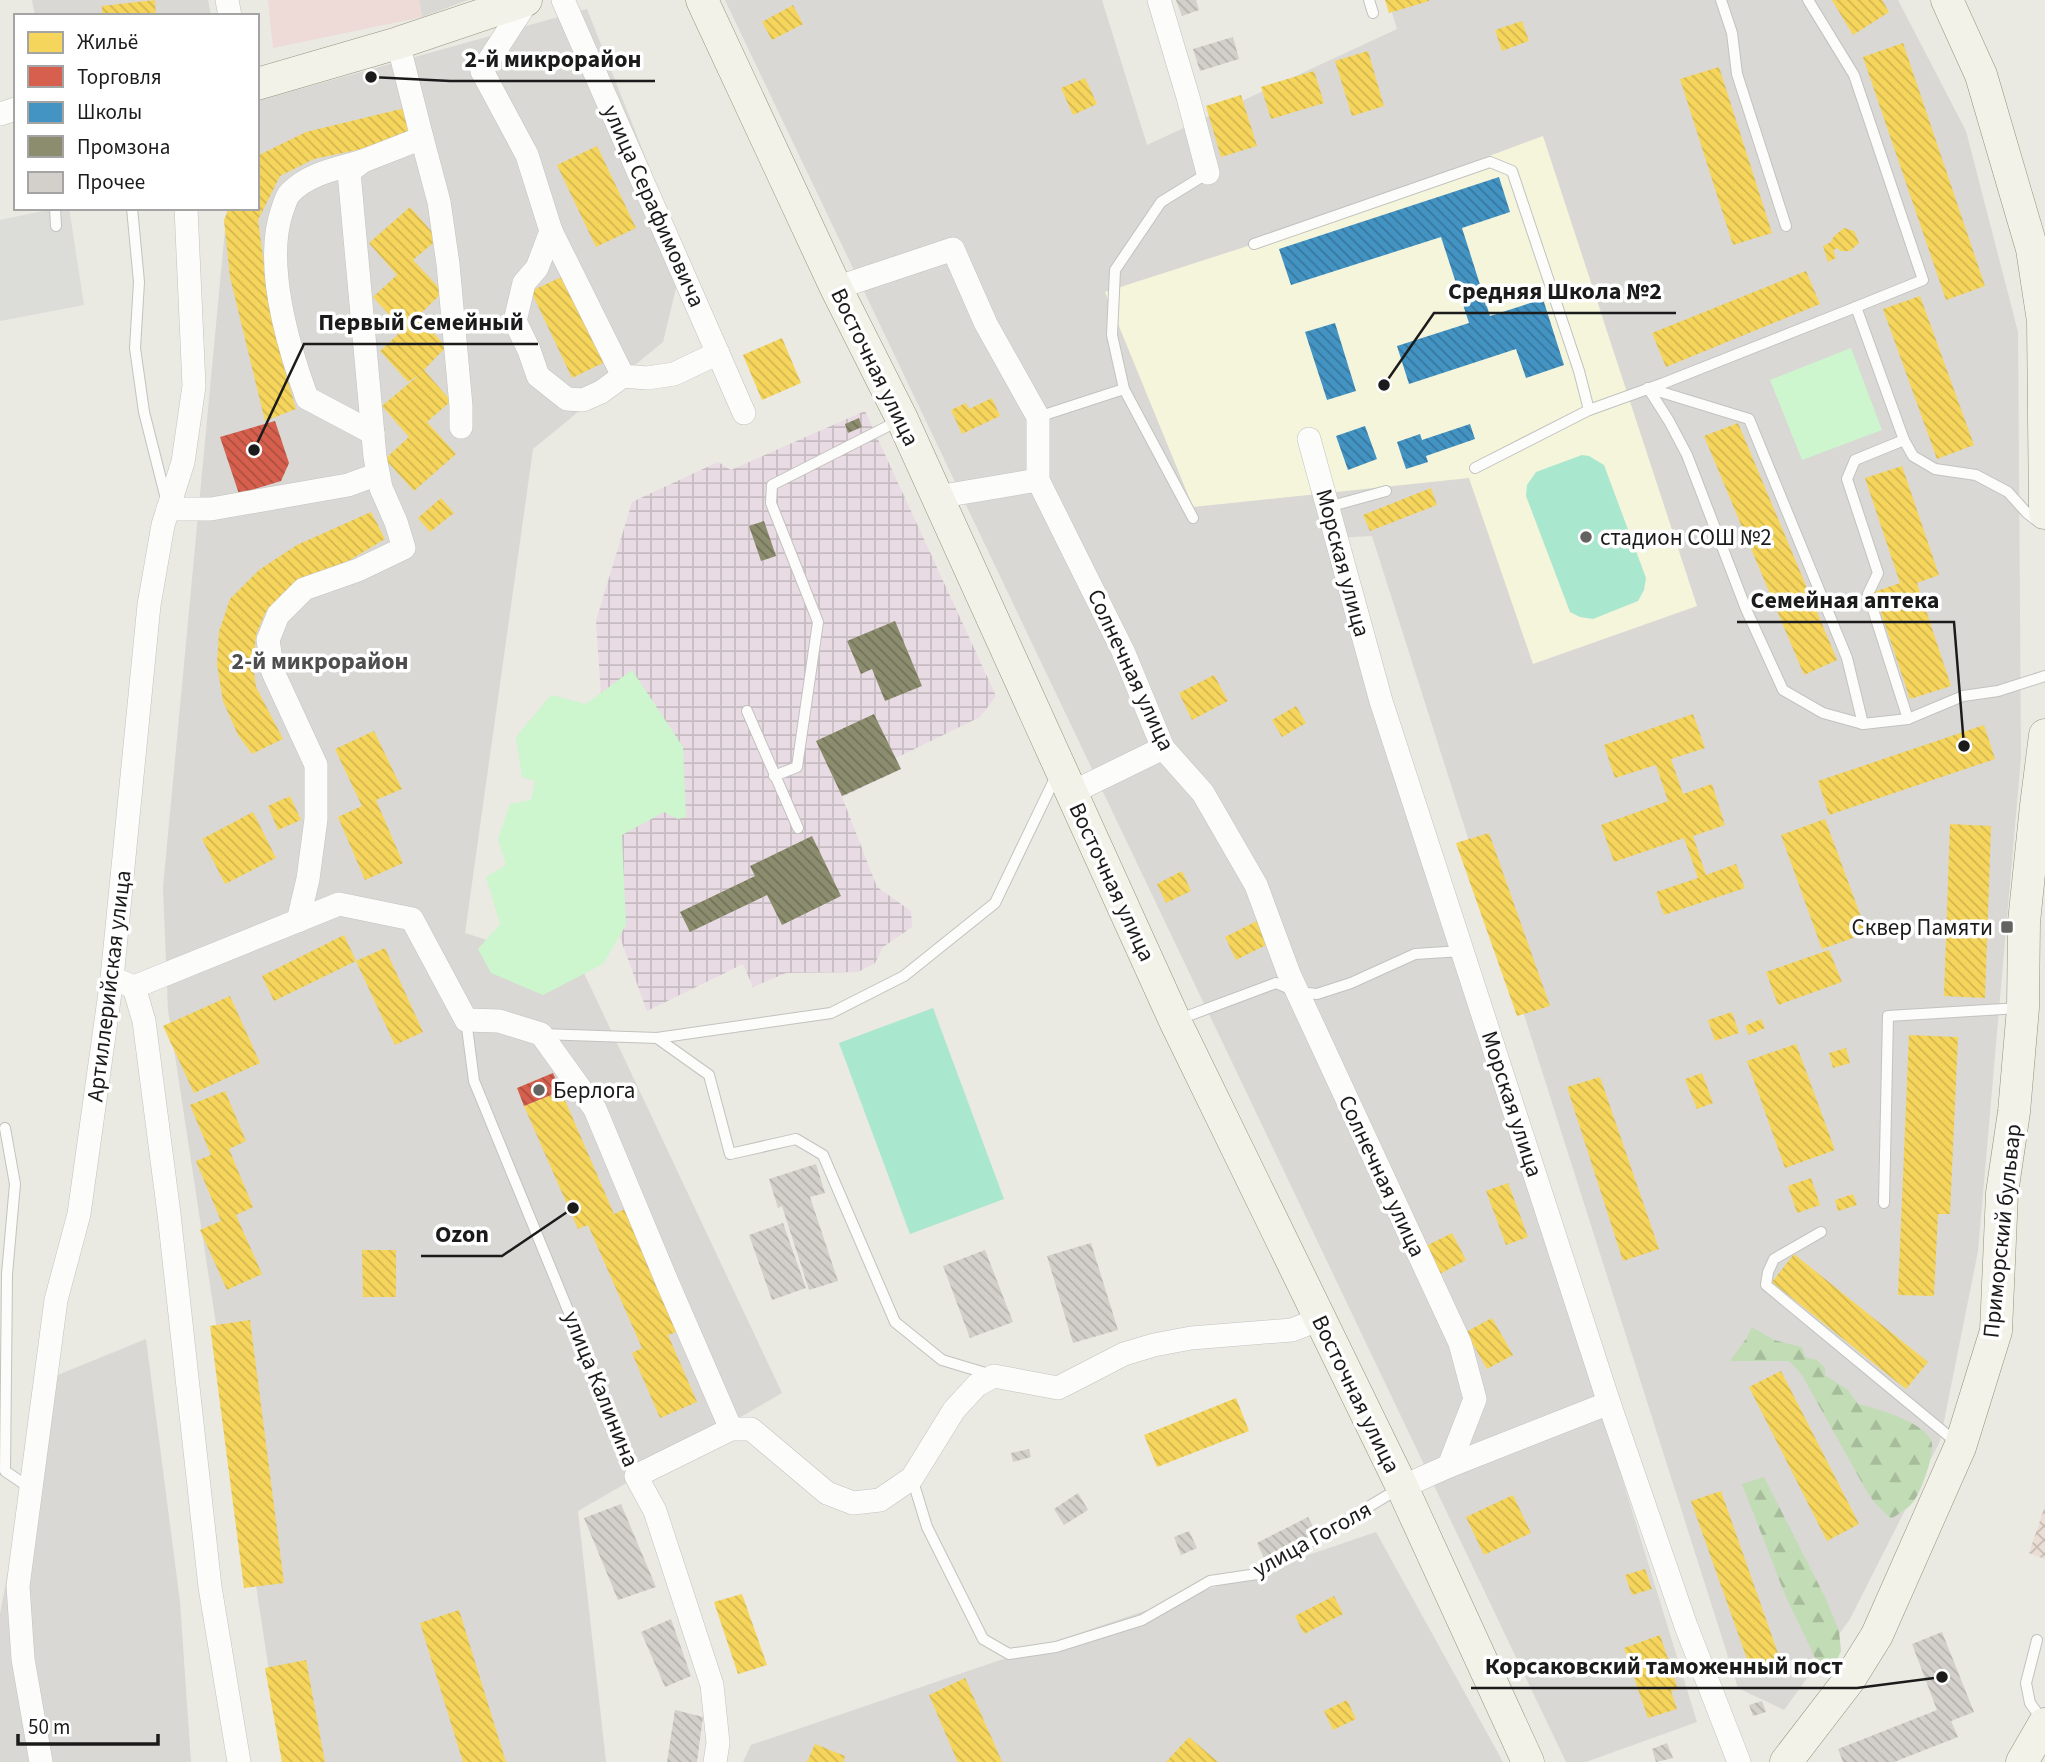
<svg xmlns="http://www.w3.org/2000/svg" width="2045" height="1762" font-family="'Source Sans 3',sans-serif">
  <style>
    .residential { fill: #d9d8d4 }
    .commercial { fill: #eedad6 }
    .industrial { fill: url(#industrial-grid) }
    .education { fill: #f5f5dc }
    .military { fill: url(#military-cross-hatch) }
    .forest { fill: url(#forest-firs) }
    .park { fill: #cdf5ce }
    .pitch { fill: #a9e7ce }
    .parking { fill: #dcdcd9 }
    .homes { fill: url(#homes-back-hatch) }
    .shops { fill: url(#shops-back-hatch) }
    .schools { fill: url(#schools-back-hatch) }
    .industry { fill: url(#industry-back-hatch) }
    .building { fill: url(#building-back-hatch) }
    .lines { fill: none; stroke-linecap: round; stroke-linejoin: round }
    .lane-casing { stroke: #c2c2bf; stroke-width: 12 }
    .street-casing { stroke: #c2c2bf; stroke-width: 24 }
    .secondary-casing { stroke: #91947b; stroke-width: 33 }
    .lane { stroke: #fcfcfb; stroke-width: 10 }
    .street { stroke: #fcfcfb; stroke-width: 23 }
    .secondary { stroke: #f2f2e8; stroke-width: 32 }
    .poi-dot { fill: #636361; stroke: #fff; stroke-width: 2.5 }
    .labels { text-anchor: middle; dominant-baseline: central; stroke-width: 7; stroke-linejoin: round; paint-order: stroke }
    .street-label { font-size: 23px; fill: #1b1b1b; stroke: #fff }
    .poi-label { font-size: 23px; fill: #1b1b1b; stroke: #fff; text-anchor: start }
    .neighbourhood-label { font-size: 24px; font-weight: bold; fill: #4e4e4e; stroke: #fff }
    .leader { fill: none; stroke: #1b1b1b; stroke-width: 2.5 }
    .callout-dot { fill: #1b1b1b; stroke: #fff; stroke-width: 2.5 }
    .callout-label { font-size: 24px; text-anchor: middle; font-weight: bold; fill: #1b1b1b; stroke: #fff; stroke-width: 7; stroke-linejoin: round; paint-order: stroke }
  </style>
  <defs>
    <pattern id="industrial-grid" width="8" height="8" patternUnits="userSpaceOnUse" patternTransform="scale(1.75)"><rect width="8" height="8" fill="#e9dbe3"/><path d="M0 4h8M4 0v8" fill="none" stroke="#c7bbc2"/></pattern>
    <pattern id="military-cross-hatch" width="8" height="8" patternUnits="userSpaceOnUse" patternTransform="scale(1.75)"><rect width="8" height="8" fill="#eaddd4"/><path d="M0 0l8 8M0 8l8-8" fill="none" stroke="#c8bdb5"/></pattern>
    <pattern id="forest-firs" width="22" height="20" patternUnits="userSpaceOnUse" patternTransform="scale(1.75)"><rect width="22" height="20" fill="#c2dcb5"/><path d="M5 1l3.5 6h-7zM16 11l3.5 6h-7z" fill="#a6bc9b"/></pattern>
    <pattern id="homes-back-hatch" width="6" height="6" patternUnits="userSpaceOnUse" patternTransform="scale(1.75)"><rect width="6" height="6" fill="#f6d55c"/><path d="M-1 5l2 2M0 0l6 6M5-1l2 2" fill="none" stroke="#d2b64f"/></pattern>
    <pattern id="shops-back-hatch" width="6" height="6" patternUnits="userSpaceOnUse" patternTransform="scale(1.75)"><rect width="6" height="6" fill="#d6604d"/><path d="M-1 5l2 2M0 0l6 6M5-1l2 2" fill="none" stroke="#ad4e3f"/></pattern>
    <pattern id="schools-back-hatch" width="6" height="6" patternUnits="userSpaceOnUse" patternTransform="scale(1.75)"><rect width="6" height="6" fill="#4393c3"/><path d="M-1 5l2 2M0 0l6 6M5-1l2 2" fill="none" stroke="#37779e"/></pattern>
    <pattern id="industry-back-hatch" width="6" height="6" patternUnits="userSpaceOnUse" patternTransform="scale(1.75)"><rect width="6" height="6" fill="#8c8c6e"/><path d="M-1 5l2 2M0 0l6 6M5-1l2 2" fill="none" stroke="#72725a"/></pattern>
    <pattern id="building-back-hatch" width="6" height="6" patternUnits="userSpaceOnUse" patternTransform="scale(1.75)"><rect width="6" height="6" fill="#d3d0cb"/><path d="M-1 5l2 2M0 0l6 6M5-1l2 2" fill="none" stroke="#b5b2ae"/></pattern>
  </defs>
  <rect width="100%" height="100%" fill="#eae9e2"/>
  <g class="residential">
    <polygon points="32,0 208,0 211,16 35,16"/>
    <polygon points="419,0 468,0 422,17"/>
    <polygon points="725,0 1102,0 1147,145 1397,29 1388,0 1898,0 1966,131 2018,332 2021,757 1978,1251 1940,1441 1850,1619 1784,1710 1738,1688 1372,536 1333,538 1697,1722 1586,1762 1566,1762"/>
    <polygon points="587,9 684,255 663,342 533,449 465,933 583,971 782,1393 578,1511 606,1762 285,1762 269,1671 168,1010 163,887 227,208 257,208 257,101"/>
    <polygon points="146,1339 180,1602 191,1762 0,1762 0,1614 43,1381"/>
    <polygon points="1376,1532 1503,1762 743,1762 751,1745"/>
  </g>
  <polygon class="commercial" points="268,0 419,0 422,17 273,48"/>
  <polygon class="industrial" points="865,411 996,696 980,717 896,758 901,769 842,797 877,887 911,911 912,927 883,947 875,963 858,972 786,973 753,987 743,964 647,1011 611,913 605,753 596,621 632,502 718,462 731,470"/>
  <polygon class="education" points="1543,136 1697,606 1533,664 1469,478 1193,507 1105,292 1254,244"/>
  <polygon class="military" points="2045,1506 2045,1559 2029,1553"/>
  <g class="forest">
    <path d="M1752,1327L1774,1340L1802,1347L1805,1357L1817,1360L1825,1368V1375L1848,1390L1858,1404C1876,1408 1923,1422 1931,1440C1936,1451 1921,1493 1913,1502C1908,1509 1898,1514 1891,1519L1874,1502L1866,1490L1802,1375L1789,1361H1730L1746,1339Z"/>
    <polygon points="1764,1477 1825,1597 1839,1631 1841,1651 1831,1674 1818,1664 1786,1597 1742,1484"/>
  </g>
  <g class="park">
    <polygon points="1851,348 1882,430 1802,460 1770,380"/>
    <polygon points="632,670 683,747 686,817 678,819 664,812 622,835 626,925 603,964 543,995 491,973 478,949 500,924 486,877 506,865 498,839 510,804 531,800 535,781 522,777 516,737 551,695 586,704"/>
  </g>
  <g class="pitch">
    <polygon points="1582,455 1589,456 1604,465 1646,578 1644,590 1638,601 1593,619 1580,617 1570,612 1526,496 1527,485 1536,472"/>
    <polygon points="933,1008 1004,1199 910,1234 839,1043"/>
  </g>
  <polygon class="parking" points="58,208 69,208 84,305 0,321 0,220"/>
  <g class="homes">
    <polygon points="155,0 156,16 102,16 102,6"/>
    <polygon points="1385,0 1429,0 1429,1 1389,13"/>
    <polygon points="1832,0 1882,0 1889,12 1853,35"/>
    <polygon points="793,5 803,24 772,40 762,22"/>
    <polygon points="1522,21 1529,41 1502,51 1495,30"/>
    <polygon points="1903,43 1985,286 1946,300 1863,57"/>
    <polygon points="1368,51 1384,106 1352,116 1335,61"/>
    <polygon points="1719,67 1772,233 1733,245 1680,79"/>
    <polygon points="1314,71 1324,103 1271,119 1261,87"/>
    <polygon points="1085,78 1097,104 1073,115 1061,88"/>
    <polygon points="1241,95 1257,146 1221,157 1206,106"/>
    <polygon points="405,108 413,138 314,159 280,176 258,220 265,272 283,364 296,409 265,421 230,277 224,220 229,208 257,208 257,156 306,132"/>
    <polygon points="597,146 636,228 596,247 557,165"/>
    <polygon points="410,207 438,239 413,260 443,292 418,316 446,347 424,370 451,401 427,422 456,454 414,491 385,459 409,437 382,406 419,375 408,382 380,351 403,330 373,297 397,275 369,243"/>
    <polygon points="1844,228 1854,231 1859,243 1850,251 1840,251 1838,248 1833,250 1836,258 1828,262 1823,246 1831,242 1834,236"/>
    <polygon points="1806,271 1820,304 1666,367 1652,333"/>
    <polygon points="566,275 607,361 572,378 531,291"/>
    <polygon points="1920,296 1974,445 1937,459 1883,309"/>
    <polygon points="782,338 801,383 762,400 743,355"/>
    <polygon points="992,398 1000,416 962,434 951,410 966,403 969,409"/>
    <polygon points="1738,423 1837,660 1804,675 1704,436"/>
    <polygon points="1902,466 1939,575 1917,583 1951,686 1910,699 1874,592 1900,583 1865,478"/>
    <polygon points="1431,488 1437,505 1370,531 1363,515"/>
    <polygon points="441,498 454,513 430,532 418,518"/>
    <polygon points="371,512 385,539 350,560 308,579 283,593 265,613 256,635 253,665 256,687 283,739 252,754 238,735 223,701 217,664 219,632 230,599 259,570 297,545"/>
    <polygon points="1214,675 1228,701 1192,720 1179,693"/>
    <polygon points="1296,706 1306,723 1282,737 1272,720"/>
    <polygon points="1693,714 1705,748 1671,759 1683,794 1712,784 1725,825 1693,836 1706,875 1736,864 1745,888 1664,915 1656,892 1698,878 1684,838 1614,862 1601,825 1668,801 1656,765 1615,778 1604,745"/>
    <polygon points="1984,725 1995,759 1829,815 1818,781"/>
    <polygon points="374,731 402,789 376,800 403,863 365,880 338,817 362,806 335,749"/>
    <polygon points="290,796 301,820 278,830 268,806"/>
    <polygon points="253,812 276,858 225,884 202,839"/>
    <polygon points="1825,819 1867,933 1822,949 1781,835"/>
    <polygon points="1950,824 1991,826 1985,998 1944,996"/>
    <polygon points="1489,833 1550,1006 1517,1016 1456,843"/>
    <polygon points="1182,871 1191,891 1166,903 1157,884"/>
    <polygon points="1259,920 1270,943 1236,960 1225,937"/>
    <polygon points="344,935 356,961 274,1001 262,976"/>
    <polygon points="385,948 423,1032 395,1045 356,961"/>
    <polygon points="1829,950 1842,982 1778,1005 1766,972"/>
    <polygon points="230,996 260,1063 194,1093 163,1026"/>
    <polygon points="1732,1012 1739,1033 1715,1041 1708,1020"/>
    <polygon points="1761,1019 1765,1028 1749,1035 1745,1026"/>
    <polygon points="1909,1035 1958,1037 1950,1214 1938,1214 1934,1296 1898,1295"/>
    <polygon points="1796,1044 1835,1150 1785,1168 1747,1061"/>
    <polygon points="1846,1048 1850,1063 1833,1068 1829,1053"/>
    <polygon points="1702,1073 1713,1103 1697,1109 1685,1079"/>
    <polygon points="1600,1077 1659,1249 1623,1261 1567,1087"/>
    <polygon points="225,1091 246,1141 229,1149 253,1207 236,1215 262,1274 227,1290 200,1230 221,1221 196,1161 211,1155 190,1105"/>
    <polygon points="561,1091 614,1214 625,1209 679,1331 668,1335 697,1402 660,1418 632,1353 642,1348 588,1225 578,1229 524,1106"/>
    <polygon points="1811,1178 1820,1205 1797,1213 1788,1186"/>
    <polygon points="1508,1183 1528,1237 1506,1245 1486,1191"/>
    <polygon points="1853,1194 1857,1205 1838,1211 1835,1200"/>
    <polygon points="1452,1233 1466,1260 1440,1274 1426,1246"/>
    <polygon points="362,1250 396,1250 396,1297 363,1297"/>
    <polygon points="1794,1254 1928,1362 1906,1389 1772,1282"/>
    <polygon points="1492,1318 1513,1355 1487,1369 1466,1332"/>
    <polygon points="250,1320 284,1583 244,1588 210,1326"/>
    <polygon points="1781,1371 1859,1524 1827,1541 1749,1387"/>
    <polygon points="1236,1398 1249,1431 1157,1467 1144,1435"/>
    <polygon points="1721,1491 1781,1662 1752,1673 1691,1501"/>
    <polygon points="1513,1495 1531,1533 1484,1555 1466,1517"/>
    <polygon points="1645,1569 1652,1589 1632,1595 1625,1575"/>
    <polygon points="742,1594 767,1665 738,1674 714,1602"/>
    <polygon points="1334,1596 1343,1614 1304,1634 1295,1616"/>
    <polygon points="459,1610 506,1762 463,1762 420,1623"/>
    <polygon points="1660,1635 1678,1689 1671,1691 1677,1709 1648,1718 1624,1648"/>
    <polygon points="306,1660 325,1762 282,1762 265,1668"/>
    <polygon points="965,1678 993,1741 1002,1762 958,1762 956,1758 929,1695"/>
    <polygon points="1347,1700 1356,1719 1333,1730 1324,1711"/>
    <polygon points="1189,1737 1218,1762 1166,1762"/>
    <polygon points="815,1744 845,1756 843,1762 807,1762"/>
  </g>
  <g class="shops">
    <polygon points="275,421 289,463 281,481 239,494 220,437"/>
    <polygon points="553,1073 561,1091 524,1106 517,1088"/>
  </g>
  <g class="schools">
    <polygon points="1499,177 1510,212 1462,228 1490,316 1543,299 1564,365 1526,378 1516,349 1409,384 1397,346 1469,323 1441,237 1291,285 1279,249"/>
    <polygon points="1335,323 1356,391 1327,400 1305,332"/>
    <polygon points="1470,424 1475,439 1426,456 1428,462 1406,469 1397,442 1420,434 1422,440"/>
    <polygon points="1365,426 1377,459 1348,470 1336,436"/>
  </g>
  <g class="industry">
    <polygon points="859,418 862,427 848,433 845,424"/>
    <polygon points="764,521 776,556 761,561 749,526"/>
    <polygon points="895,621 922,686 885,701 872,669 861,674 847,641"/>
    <polygon points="874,714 901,769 842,796 816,741"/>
    <polygon points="812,836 841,896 782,925 767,895 690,932 680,912 755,876 750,866"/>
  </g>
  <g class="building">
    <polygon points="1176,0 1196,0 1199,10 1182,16"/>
    <polygon points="1233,37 1239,59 1200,71 1193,49"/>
    <polygon points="816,1164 825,1193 810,1197 838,1281 809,1290 782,1206 778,1208 769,1179"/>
    <polygon points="783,1223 806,1288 772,1300 749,1235"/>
    <polygon points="1091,1243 1118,1330 1073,1343 1047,1256"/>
    <polygon points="985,1250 1013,1322 970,1338 943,1266"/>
    <polygon points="1029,1449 1031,1457 1013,1462 1011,1453"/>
    <polygon points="1078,1493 1088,1510 1064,1525 1054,1509"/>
    <polygon points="621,1504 656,1587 618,1600 584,1518"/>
    <polygon points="1308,1517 1316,1532 1264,1558 1257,1543"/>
    <polygon points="1189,1531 1197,1548 1181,1555 1174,1537"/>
    <polygon points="671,1619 691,1676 665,1687 641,1632"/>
    <polygon points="1942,1632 1974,1712 1951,1721 1958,1737 1894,1762 1843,1762 1838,1749 1937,1710 1912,1644"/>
    <polygon points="1762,1701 1766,1712 1753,1716 1749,1705"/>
    <polygon points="675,1710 703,1717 697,1762 667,1762"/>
    <polygon points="1667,1743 1673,1758 1656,1762 1652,1749"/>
  </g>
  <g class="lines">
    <g class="lane-casing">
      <g id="lane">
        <polyline points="1369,0 1373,13"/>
        <polyline points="1721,0 1732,33 1737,74 1786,226"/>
        <polyline points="1808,0 1854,75 1923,280 1856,307"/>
        <polyline points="55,208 56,226"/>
        <polyline points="132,208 139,282 135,348 144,412 166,499"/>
        <polyline points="1254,244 1490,162 1512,171 1579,371 1589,410 1475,468"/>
        <polyline points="1648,388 1749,419 1847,658 1863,724 1908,719 1963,696 1998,691 2045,676"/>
        <polyline points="1648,388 1669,421 1687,455 1746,609 1783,690 1823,713 1863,724"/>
        <polyline points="1589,410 1664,383 1856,307 1904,440 1855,460 1847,479 1878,573 1868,594 1908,719"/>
        <polyline points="1038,417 1124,389"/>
        <polyline points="1904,440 1913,456 1935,469 1976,475 2008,492 2027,513 2040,523"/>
        <polyline points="1328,507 1386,491"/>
        <polyline points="1193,518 1124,389 1112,335 1115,270 1161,202 1208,173"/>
        <polyline points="747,711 798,828"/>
        <polyline points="774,776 797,767 818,622 771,503 772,485 900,420"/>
        <polyline points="466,1020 474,1081 636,1476"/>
        <polyline points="1177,1020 1276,983 1297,992 1317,994 1351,983 1415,954 1462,951"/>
        <polyline points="541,1034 657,1038 831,1013 904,976 995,903 1056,776"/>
        <polyline points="657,1038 709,1075 730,1154 796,1139 823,1155 895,1322 942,1360 992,1375"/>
        <polyline points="5,1128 15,1184 7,1274 5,1471 30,1488"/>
        <polyline points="1884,1203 1888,1016 2020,1008"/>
        <polyline points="1821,1232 1774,1259 1768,1272 1766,1285 1956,1442"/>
        <polyline points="912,1478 927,1527 983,1639 1009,1654 1056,1647 1142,1620 1210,1581 1257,1574 1398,1489"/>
        <polyline points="2037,1640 2026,1683 2030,1703 2043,1721"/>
      </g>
    </g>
    <g class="street-casing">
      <g id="street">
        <polyline points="227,0 230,16"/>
        <polyline points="528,0 482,71 527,155 551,231 623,376 647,378 674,374 718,353"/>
        <polyline points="563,0 744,413"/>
        <polyline points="1159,0 1188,97 1208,173"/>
        <polyline points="0,114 16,109"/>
        <polyline points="422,138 439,202 448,264 461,406 461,427"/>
        <path d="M363,161C337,169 309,173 290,193C286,197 285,203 283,208C263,261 288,346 307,398L373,433"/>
        <polyline points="551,231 537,268 524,283 515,321 529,350 538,376 567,399 583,400 601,392 623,376"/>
        <polyline points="836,288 953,249 986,324 1038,417 1038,480 1123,651 1163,748 1203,793 1256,885 1289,974 1460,1343 1475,1399 1449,1466"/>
        <polyline points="1309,439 1381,701 1609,1403 1686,1626 1739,1762"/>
        <polyline points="937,497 1038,480"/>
        <polyline points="168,509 211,509 348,485 378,474"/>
        <polyline points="1071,793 1163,748"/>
        <polyline points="298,921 308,879 316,819 316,765 273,672 268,640 278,615 304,589 358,570 404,548 396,522 381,488 375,457 349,172 363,161 422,138 398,43"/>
        <polyline points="112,978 134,987 339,904 412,919 466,1020 499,1021 541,1034 595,1109 668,1284 731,1429"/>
        <polyline points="134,987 144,1021 169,1214 210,1587 239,1762"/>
        <polyline points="1402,1487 1449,1466 1609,1403"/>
        <polyline points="41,1762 23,1659 18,1586 56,1300 79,1214 112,978 149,605 163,525 183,462 194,386 186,208"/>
        <polyline points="715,1762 718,1743 712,1685 655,1511 636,1476 731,1429 751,1429 827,1493 853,1503 880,1500 912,1478 954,1410 977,1385 994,1376 1058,1388 1124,1354 1154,1345 1191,1338 1292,1330 1320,1319"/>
      </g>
    </g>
    <g class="secondary-casing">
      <g id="secondary">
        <polyline points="702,0 836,288 902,419 1175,1021 1402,1487 1528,1762"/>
        <polyline points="1947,0 1981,75 2032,249 2043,321 2045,513"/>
        <polyline points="257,84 398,43 526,0"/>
        <polyline points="1786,1762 1849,1680 1877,1635 1960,1447 1996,1331 2002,1193 2014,1112 2023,1008 2024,922 2036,806 2045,735"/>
        <polyline points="2022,1762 2044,1724"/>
      </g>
    </g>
    <use href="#lane" class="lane"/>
    <use href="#street" class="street"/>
    <use href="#secondary" class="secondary"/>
  </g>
  <g class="poi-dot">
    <circle cx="1586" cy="537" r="7"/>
    <rect x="2000" y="920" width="14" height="14" rx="3.5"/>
    <circle cx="539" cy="1090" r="7"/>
  </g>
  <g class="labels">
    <g class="street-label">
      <text transform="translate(654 206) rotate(66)">улица Серафимовича</text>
      <text transform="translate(875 367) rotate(64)">Восточная улица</text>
      <text transform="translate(1343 563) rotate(75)">Морская улица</text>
      <text transform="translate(1131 670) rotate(65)">Солнечная улица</text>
      <text transform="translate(1112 882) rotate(65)">Восточная улица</text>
      <text transform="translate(109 986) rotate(-83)">Артиллерийская улица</text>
      <text transform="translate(1512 1104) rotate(72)">Морская улица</text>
      <text transform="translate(1382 1176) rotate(65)">Солнечная улица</text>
      <text transform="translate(2002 1231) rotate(-84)">Приморский бульвар</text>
      <text transform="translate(601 1389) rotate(68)">улица Калинина</text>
      <text transform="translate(1356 1394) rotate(64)">Восточная улица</text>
      <text transform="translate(1312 1539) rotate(-29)">улица Гоголя</text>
    </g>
    <g class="poi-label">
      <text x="1600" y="537">стадион СОШ №2</text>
      <text x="1993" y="927" text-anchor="end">Сквер Памяти</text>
      <text x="553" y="1090">Берлога</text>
    </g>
    <g class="neighbourhood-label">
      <text x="320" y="661">2-й микрорайон</text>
    </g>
  </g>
  <path class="leader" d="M371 77L450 81H655M1384 385L1434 313H1676M254 450L304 344H538M1964 746L1954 622H1737M573 1208L502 1256H421M1942 1677L1857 1688H1471"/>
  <g class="callout-dot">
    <circle cx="371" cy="77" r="7"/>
    <circle cx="1384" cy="385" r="7"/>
    <circle cx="254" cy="450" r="7"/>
    <circle cx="1964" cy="746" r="7"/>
    <circle cx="573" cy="1208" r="7"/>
    <circle cx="1942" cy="1677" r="7"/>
  </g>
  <g class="callout-label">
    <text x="553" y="67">2-й микрорайон</text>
    <text x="1555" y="299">Средняя Школа №2</text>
    <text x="421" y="330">Первый Семейный</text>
    <text x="1845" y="608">Семейная аптека</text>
    <text x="462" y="1242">Ozon</text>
    <text x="1664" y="1674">Корсаковский таможенный пост</text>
  </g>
  <rect x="14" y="14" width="245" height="196" fill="#ffffff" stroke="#a4a4a4" stroke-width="2"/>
  <rect x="28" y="32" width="35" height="21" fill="#f6d55c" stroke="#a4a4a4" stroke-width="2"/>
  <text x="77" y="49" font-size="21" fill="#1b1b1b">Жильё</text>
  <rect x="28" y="66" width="35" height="21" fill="#d6604d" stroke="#a4a4a4" stroke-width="2"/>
  <text x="77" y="84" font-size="21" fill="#1b1b1b">Торговля</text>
  <rect x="28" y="102" width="35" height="21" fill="#4393c3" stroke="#a4a4a4" stroke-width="2"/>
  <text x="77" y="119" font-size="21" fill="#1b1b1b">Школы</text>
  <rect x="28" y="136" width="35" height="21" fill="#8c8c6e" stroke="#a4a4a4" stroke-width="2"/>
  <text x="77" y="154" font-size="21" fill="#1b1b1b">Промзона</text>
  <rect x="28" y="172" width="35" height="21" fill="#d3d0cb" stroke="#a4a4a4" stroke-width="2"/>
  <text x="77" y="189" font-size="21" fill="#1b1b1b">Прочее</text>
  <path d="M18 1734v10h140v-10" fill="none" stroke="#1b1b1b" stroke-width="3.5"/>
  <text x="28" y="1734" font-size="21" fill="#1b1b1b" stroke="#ffffff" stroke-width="5" paint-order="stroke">50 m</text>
</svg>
